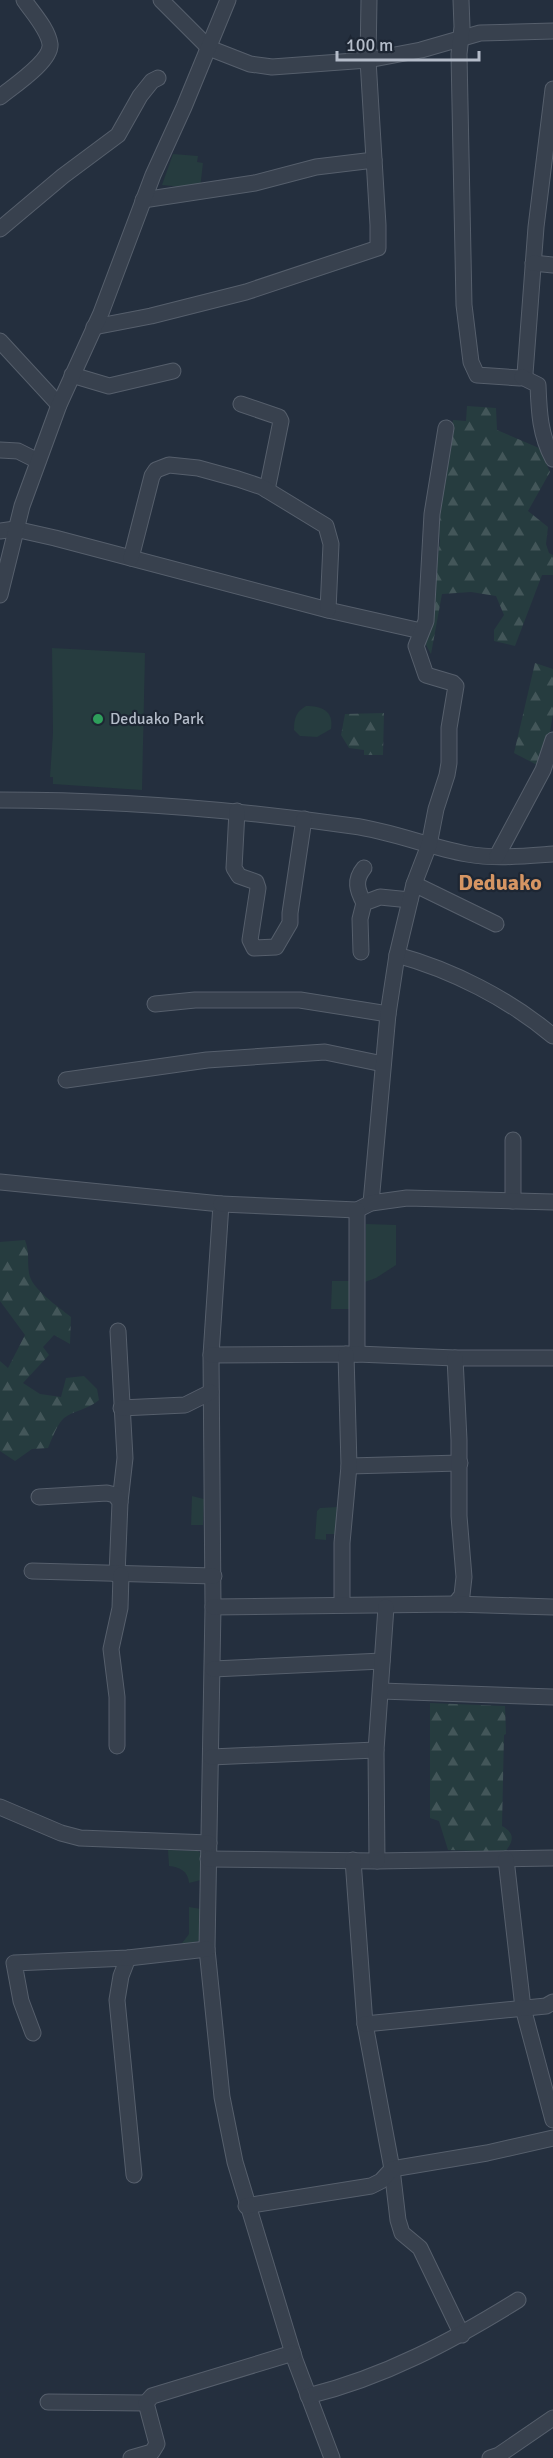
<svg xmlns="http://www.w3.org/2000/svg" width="553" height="2458" font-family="Signika,sans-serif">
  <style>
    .grass { fill: #263c3f }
    .forest { fill: url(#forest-firs) }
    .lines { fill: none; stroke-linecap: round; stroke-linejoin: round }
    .minor-casing { stroke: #565f6c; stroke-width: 17 }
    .minor { stroke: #38414e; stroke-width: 15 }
    .leisure-dot { fill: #2e9e5b; stroke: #1d2633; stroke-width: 2 }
    .labels { text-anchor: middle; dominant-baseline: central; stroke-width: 4.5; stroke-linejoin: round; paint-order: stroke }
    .poi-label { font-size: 16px; fill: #b4bcc9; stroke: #1d2633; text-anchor: start }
    .district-label { font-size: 22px; font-weight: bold; fill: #d59563; stroke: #1d2633 }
  </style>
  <defs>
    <pattern id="forest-firs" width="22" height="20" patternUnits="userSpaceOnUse" patternTransform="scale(1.5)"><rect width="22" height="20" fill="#263c3f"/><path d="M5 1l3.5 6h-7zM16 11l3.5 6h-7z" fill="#435659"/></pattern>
  </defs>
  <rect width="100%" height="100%" fill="#242f3e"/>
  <g class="grass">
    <polygon points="173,154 198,156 197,162 203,163 200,189 162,185"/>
    <polygon points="52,648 145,653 142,790 53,784 53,777 50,777 53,733"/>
    <path d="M306,706C322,706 334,711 331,729L317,737L300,736L294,730C294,718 296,712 306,706Z"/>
    <polygon points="366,1224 396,1225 396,1265 376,1278 365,1282"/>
    <polygon points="332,1281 349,1281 349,1309 331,1309"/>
    <polygon points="192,1496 204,1499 203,1525 191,1525"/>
    <polygon points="337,1507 336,1534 326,1534 326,1540 315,1539 317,1511 320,1508"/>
    <path d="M168,1850L198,1851L201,1853V1880L189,1883C188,1871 180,1867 169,1866Z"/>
    <polygon points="189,1907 201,1909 201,1940 179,1947 189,1934"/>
  </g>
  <g class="forest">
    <polygon points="467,406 496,408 497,430 539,448 550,472 528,511 548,527 546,544 549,553 553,555 553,575 542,575 515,646 494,641 494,630 504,615 496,596 471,592 442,594 431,654 425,643 440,541 438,524 453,420 466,421"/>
    <polygon points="535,663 553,669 553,714 545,762 539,766 514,753"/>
    <polygon points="384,713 383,755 364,755 364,750 349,748 341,735 345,714"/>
    <path d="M25,1240C30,1254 27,1259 29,1273C31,1289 59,1307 71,1317L70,1344L54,1335L43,1347L49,1355L23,1383L40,1394L61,1397L66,1378L84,1376L97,1389L99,1400C89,1409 75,1410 64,1418C57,1424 52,1439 48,1448L32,1449L15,1461L0,1451V1361L8,1368L25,1335L0,1301V1242Z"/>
    <path d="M430,1703L505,1706L506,1734L504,1735L502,1826C515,1833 514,1841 505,1852L448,1850L439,1821L430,1818Z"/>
  </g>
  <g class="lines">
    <g class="minor-casing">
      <g id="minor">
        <polyline points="161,0 209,48 250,64 272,67 368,60 421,50 480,33 553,31"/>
        <polyline points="461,0 462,27 459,54 464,305 471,362 477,375 520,378 525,374 536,227 553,89"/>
        <path d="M0,97C12,87 52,61 50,44C48,29 32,12 24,0"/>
        <polyline points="143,200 255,183 316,167 374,160"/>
        <polyline points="0,229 63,176 118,135 140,96 152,81 158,78"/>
        <polyline points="533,263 553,265"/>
        <polyline points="94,327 151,316 246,292 378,248 378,225 368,60 369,0"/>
        <polyline points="0,341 59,405"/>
        <polyline points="72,375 109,386 173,371"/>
        <path d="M522,377L538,385C539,412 540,435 553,459"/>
        <polyline points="241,404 279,417 281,421 267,490"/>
        <polyline points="0,450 18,451 38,461"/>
        <polyline points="0,531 15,529 55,538 328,610 421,631"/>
        <polyline points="131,558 152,476 156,470 169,465 198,468 238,479 262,487 326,526 331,544 328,610"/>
        <polyline points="0,595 22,506 59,405 101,313 153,175 184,107 228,0"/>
        <path d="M0,800C120,800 233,809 353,826C392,831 428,847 467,854C495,859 525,856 553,854"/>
        <polyline points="237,811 234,868 239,876 256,882 258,888 250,940 254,948 276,947 290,923 290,913 304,819"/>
        <polyline points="497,856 543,770 553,740"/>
        <path d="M364,868C354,880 357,890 364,903"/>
        <polyline points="414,884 496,924"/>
        <polyline points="361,952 360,919 364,903 380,897 410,900"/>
        <path d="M397,955C452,970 509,999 553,1036"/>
        <polyline points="155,1004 195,1000 300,1000 388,1014"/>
        <polyline points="66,1080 207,1060 325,1052 383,1064"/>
        <polyline points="513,1140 513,1201"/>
        <polyline points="0,1182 221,1204 211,1355 213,1607 207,1949 222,2097 235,2162 295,2360 332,2458"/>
        <polyline points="371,1203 388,1014 397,955 414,884 429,845 436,809 447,775 449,763 449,728 456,686 453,683 426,675 416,646 426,621 432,514 446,428"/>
        <polyline points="221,1204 357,1210 371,1203 407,1198 553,1202"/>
        <polyline points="357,1210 357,1354"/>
        <polyline points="118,1331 125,1458 120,1502"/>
        <polyline points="211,1355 357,1354 455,1358 553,1358"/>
        <polyline points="121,1408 185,1405 211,1392"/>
        <polyline points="349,1466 460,1463"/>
        <polyline points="39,1497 107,1493 115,1495 120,1502 117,1575"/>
        <polyline points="32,1571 214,1576"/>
        <polyline points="455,1604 462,1595 464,1577 459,1516 459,1440 455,1358"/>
        <polyline points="342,1605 342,1543 349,1466 346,1354"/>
        <polyline points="213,1607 455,1604 553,1607"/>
        <polyline points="213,1669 382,1661"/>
        <polyline points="381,1691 553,1697"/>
        <polyline points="117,1746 117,1697 111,1649 120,1608 121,1575"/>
        <polyline points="211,1757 376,1750"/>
        <polyline points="0,1807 61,1833 80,1838 209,1843"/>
        <polyline points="208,1859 377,1861 553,1858"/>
        <polyline points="506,1859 523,2008 553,2120"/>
        <polyline points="353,1860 365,2024 392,2169 398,2220 402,2233 420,2248 462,2335"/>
        <polyline points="377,1861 376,1750 386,1607"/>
        <polyline points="128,1958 121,1976 117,2000 134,2175"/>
        <polyline points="365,2024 546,2006 553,2002"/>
        <polyline points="33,2033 21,2001 14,1963 128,1958 207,1949"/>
        <polyline points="246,2206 371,2186 381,2181 392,2169 487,2153 553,2138"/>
        <path d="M308,2396C385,2377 452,2341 518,2300"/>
        <polyline points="48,2402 146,2403"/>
        <polyline points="131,2458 152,2452 157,2444 146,2403 152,2396 293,2353"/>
        <polyline points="490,2458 499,2455 553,2418"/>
      </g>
    </g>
    <use href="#minor" class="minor"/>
  </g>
  <circle class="leisure-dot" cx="98" cy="719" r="6"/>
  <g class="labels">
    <g class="poi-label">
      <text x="110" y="719">Deduako Park</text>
    </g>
    <g class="district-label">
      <text x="500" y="882">Deduako</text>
    </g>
  </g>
  <path d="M337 51v9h142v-9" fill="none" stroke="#b4bcc9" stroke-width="3"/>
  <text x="346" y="51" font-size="18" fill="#b4bcc9" stroke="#1d2633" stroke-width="4.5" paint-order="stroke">100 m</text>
</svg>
